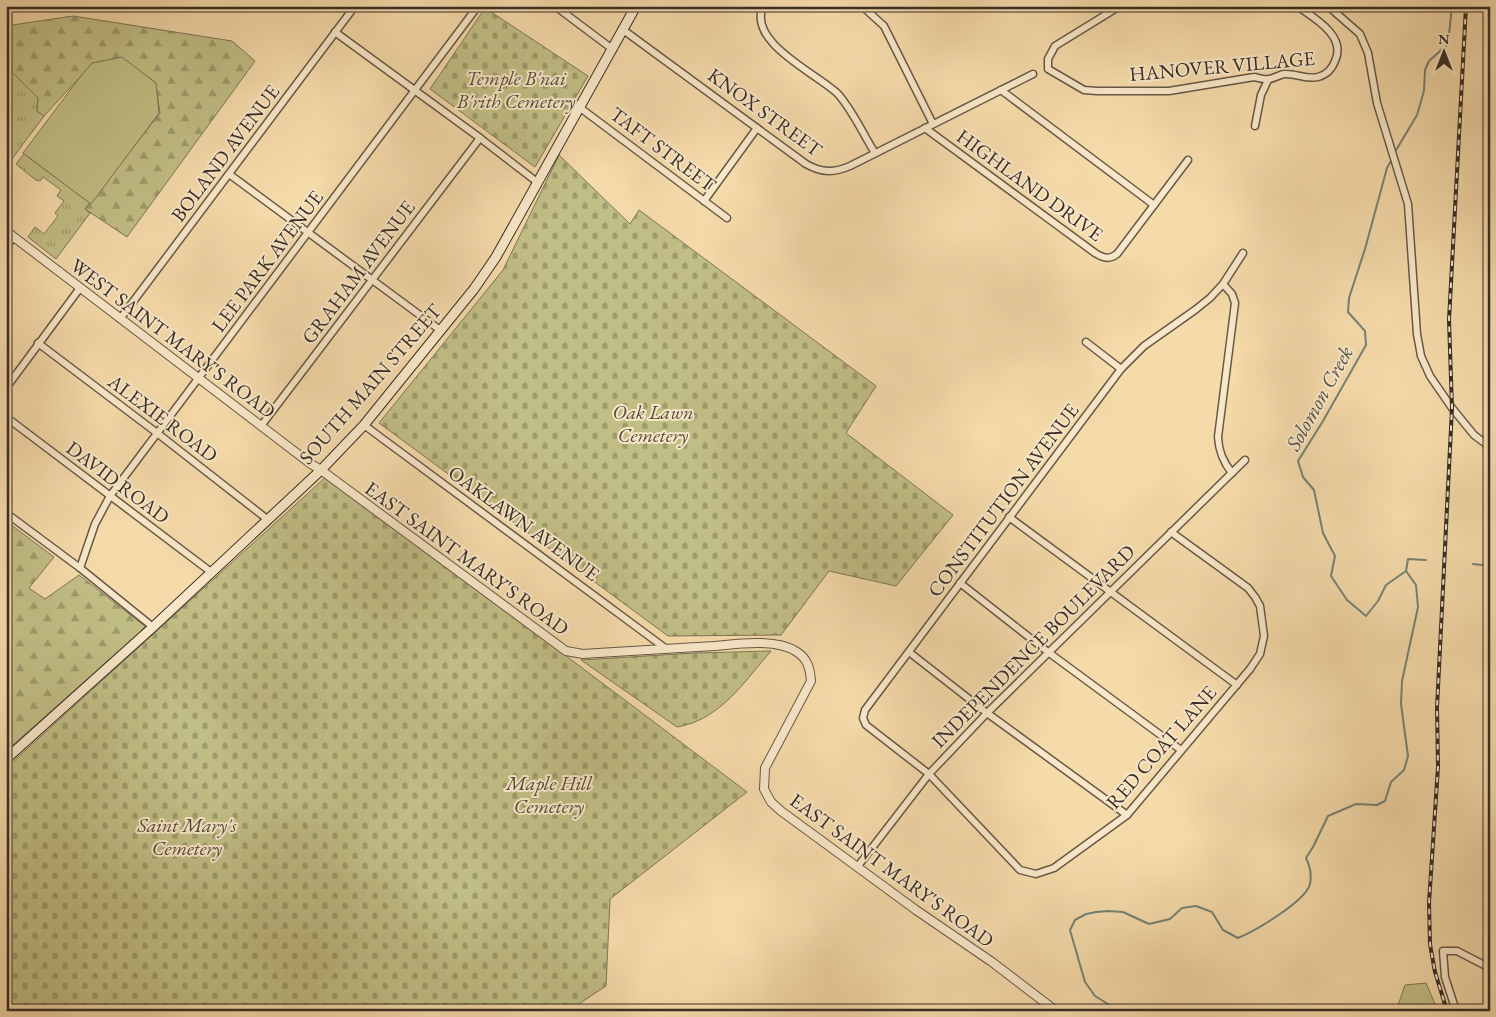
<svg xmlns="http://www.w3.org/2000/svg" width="1496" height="1017" font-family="'EB Garamond',serif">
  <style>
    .grass { fill: url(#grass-tufts); stroke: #7c7656 }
    .forest { fill: url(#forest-firs); stroke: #7c7656 }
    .cemetery { fill: url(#cemetery-stones); stroke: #7c7656 }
    .park { fill: #c1be85; stroke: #7c7656 }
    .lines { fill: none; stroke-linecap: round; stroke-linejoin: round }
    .stream { stroke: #748276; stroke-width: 2 }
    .minor-casing { stroke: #675847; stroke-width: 9 }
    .tertiary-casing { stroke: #675847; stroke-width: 10 }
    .secondary-casing { stroke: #382d26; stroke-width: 11 }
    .minor { stroke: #f8e7c8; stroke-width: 6 }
    .tertiary { stroke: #f8e7c8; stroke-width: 8 }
    .secondary { stroke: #f8e7c8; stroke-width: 9 }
    .rail-casing { stroke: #382d26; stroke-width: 4 }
    .rail { stroke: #f8e7c8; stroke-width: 2; stroke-dasharray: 5.5; stroke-linecap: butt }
    .labels { text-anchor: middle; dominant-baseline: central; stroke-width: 4; stroke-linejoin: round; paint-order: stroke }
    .street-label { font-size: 20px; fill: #382d26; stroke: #f8e7c8 }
    .park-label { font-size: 20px; font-style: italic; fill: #534a39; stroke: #f8e7c8 }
    .water-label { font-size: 21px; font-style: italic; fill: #515047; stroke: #f8e7c8 }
  </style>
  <defs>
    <pattern id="grass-tufts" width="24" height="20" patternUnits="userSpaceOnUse" patternTransform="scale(1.25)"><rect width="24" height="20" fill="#c1be85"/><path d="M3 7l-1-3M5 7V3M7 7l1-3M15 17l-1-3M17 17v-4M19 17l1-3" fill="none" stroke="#9e9b6d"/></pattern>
    <pattern id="forest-firs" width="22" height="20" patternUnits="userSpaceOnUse" patternTransform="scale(1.25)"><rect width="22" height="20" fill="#c1be85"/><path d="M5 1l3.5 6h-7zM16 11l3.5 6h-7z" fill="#9e9b6d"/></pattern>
    <pattern id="cemetery-stones" width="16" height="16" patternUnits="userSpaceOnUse" patternTransform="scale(1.25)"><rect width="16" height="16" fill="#c1be85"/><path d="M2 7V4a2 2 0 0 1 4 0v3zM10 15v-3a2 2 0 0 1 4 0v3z" fill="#9e9b6d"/></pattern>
  </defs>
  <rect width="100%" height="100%" fill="#f5daaa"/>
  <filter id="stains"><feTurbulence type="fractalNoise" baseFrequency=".004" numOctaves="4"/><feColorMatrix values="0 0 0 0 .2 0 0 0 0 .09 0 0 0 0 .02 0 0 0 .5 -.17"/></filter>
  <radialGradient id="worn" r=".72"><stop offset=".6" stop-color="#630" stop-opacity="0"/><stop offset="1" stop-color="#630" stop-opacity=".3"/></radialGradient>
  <g class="grass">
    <polygon points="6,66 38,98 37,111 44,116 6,167"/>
    <polygon points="24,154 90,203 85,209 90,213 56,259 28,237 35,227 44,234 58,216 55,213 64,201 57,196 61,190 43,177 40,181 38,180 37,181 16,164"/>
  </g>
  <g class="forest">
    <polygon points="73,16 232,41 255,61 127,237 85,209 160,113 155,82 121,58 93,63 44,116 37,111 38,98 6,66 6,26"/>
    <polygon points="6,521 54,557 29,588 45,599 79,575 146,627 6,751"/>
  </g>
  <g class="cemetery">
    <polygon points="485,8 588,76 535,167 430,89"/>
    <polygon points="559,155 630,224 639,210 876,386 846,433 953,515 896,586 829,571 781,635 668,636 379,423 503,270"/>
    <polygon points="327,476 747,792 610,899 606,986 568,1011 6,1011 6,768"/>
    <path d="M771,651C744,682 720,720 677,727L581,660L694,653Z"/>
  </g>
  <g class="park">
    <polygon points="122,57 156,83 159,113 91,204 23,153 80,77 92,63"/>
    <polygon points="1426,983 1438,1011 1396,1011 1405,985"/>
  </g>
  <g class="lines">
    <g class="stream">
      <polyline points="1395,152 1417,115 1424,91 1425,70 1429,61 1448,44 1452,6"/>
      <polyline points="1392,159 1387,168 1365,249 1349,298 1348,312 1365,331 1366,345 1323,421 1298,461 1303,477 1314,490 1323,533 1335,556 1331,576 1347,600 1366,616 1378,601 1386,585 1406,571"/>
      <polyline points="1473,564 1490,566"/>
      <polyline points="1406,571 1408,559 1426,560"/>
      <path d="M1119,1011L1095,996L1085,982L1070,930L1075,920L1086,914L1096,912L1108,911L1123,912L1149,924L1170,919L1182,908L1196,906L1212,912L1223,930L1238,938C1255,931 1306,901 1310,884C1312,874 1310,866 1306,858L1313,847L1328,816L1356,804L1377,805L1385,801L1391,782L1404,770L1408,756L1401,704L1402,681L1418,607L1416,585L1406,571"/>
    </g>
    <g class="minor-casing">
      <g id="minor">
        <polyline points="555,6 611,48"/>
        <path d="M763,6C747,43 818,74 838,94C853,111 863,134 875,153"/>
        <polyline points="862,6 884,26 933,124"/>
        <path d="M1120,6L1055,46L1048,59V69L1084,90L1097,91H1169L1254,77C1259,78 1265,80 1269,79C1275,78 1279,75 1284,74C1296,73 1306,80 1318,77C1326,75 1332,69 1335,61C1347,36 1314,18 1297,6"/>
        <polyline points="1328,6 1360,34 1368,53 1377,103 1408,204 1417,334 1421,356 1430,376 1452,408 1474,435 1490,447"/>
        <path d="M622,29L806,164C822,173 834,173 850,166L1033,74"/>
        <polyline points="335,32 480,138 537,182"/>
        <polyline points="1001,90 1154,205"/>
        <polyline points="579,107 727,218"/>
        <polyline points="1255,126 1261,95 1268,80"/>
        <path d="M925,128L1095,253C1103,258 1109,260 1117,254L1188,160"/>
        <polyline points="229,174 440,330"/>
        <polyline points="704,201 757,128"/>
        <polyline points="6,247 14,237"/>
        <path d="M1223,284L1232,294L1235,303L1218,437C1219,452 1223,462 1232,473"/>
        <polyline points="120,319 355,6"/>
        <polyline points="1086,342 1121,369"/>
        <polyline points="38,343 157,433 267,519"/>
        <polyline points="6,388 80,288"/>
        <polyline points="6,417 211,572"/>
        <polyline points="364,425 665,648"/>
        <polyline points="261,426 480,138"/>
        <polyline points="6,513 80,568 153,627"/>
        <polyline points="1009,517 1237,685"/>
        <polyline points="1171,532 1248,588 1255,597 1260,606 1264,636 1260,654 1250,669 1127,815 1054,868 1036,874 1020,870 929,774 866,725 863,718 865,710 1121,369 1144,346 1195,310 1210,298 1223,284 1243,253"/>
        <polyline points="80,568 95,524 110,496 478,6"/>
        <polyline points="960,583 1048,652 1181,750"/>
        <polyline points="909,652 987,713 1127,815"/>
        <polyline points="858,866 929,774 987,713 1245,460"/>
        <polyline points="1456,1011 1445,977 1443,951 1457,951 1490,968"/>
      </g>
    </g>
    <g class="tertiary-casing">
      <path id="tertiary" d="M6,231L311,464L321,470L566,651L583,654L598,653C637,651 675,648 714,646C737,644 776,638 797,652C808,659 810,669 811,681L765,768L764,789L771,802L781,811L916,910L992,962L1056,1011"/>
    </g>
    <g class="secondary-casing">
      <polyline id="secondary" points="6,759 153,627 321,470 364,425 474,289 496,257 636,6"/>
    </g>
    <use href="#minor" class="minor"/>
    <use href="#tertiary" class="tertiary"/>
    <use href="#secondary" class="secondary"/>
    <g class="rail-casing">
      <polyline id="rail" points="1447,1011 1435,972 1430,944 1429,903 1438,767 1437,708 1452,408 1449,320 1466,6"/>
    </g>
    <use href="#rail" class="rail"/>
  </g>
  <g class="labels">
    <g class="street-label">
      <text transform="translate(1222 66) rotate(-5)">HANOVER VILLAGE</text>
      <text transform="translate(765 112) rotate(36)">KNOX STREET</text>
      <text transform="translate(663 149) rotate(37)">TAFT STREET</text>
      <text transform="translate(225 153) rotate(-53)">BOLAND AVENUE</text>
      <text transform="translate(1030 185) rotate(36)">HIGHLAND DRIVE</text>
      <text transform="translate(267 261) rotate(-53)">LEE PARK AVENUE</text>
      <text transform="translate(358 272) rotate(-53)">GRAHAM AVENUE</text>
      <text transform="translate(173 338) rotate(37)">WEST SAINT MARY'S ROAD</text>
      <text transform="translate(370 384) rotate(-49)">SOUTH MAIN STREET</text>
      <text transform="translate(163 418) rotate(37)">ALEXIE ROAD</text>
      <text transform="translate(118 482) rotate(37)">DAVID ROAD</text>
      <text transform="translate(1003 500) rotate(-53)">CONSTITUTION AVENUE</text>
      <text transform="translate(524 523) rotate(36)">OAKLAWN AVENUE</text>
      <text transform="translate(467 558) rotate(36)">EAST SAINT MARY'S ROAD</text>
      <text transform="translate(1033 646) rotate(-45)">INDEPENDENCE BOULEVARD</text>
      <text transform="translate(1161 747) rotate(-49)">RED COAT LANE</text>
      <text transform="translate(892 870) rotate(36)">EAST SAINT MARY'S ROAD</text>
    </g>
    <g class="park-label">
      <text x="516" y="78">Temple B'nai<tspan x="516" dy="23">B'rith Cemetery</tspan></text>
      <text x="653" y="412">Oak Lawn<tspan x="653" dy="23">Cemetery</tspan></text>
      <text x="549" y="783">Maple Hill<tspan x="549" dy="23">Cemetery</tspan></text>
      <text x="187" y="825">Saint Mary's<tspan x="187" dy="23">Cemetery</tspan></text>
    </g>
    <g class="water-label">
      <text transform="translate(1319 398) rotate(-61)">Solomon Creek</text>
    </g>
  </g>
  <rect width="1496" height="1017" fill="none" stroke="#f5daaa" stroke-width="25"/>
  <rect x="8" y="8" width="1481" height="1002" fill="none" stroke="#382d26" stroke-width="2.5"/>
  <rect x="12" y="12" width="1471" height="992" fill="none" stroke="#382d26"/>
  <g transform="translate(1444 52)" stroke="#f8e7c8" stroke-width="4" paint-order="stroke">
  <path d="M0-4L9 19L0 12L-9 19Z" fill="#382d26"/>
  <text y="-8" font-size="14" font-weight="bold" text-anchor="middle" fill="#382d26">N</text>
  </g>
  <rect width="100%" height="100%" filter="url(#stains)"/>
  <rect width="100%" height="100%" fill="url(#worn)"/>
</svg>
